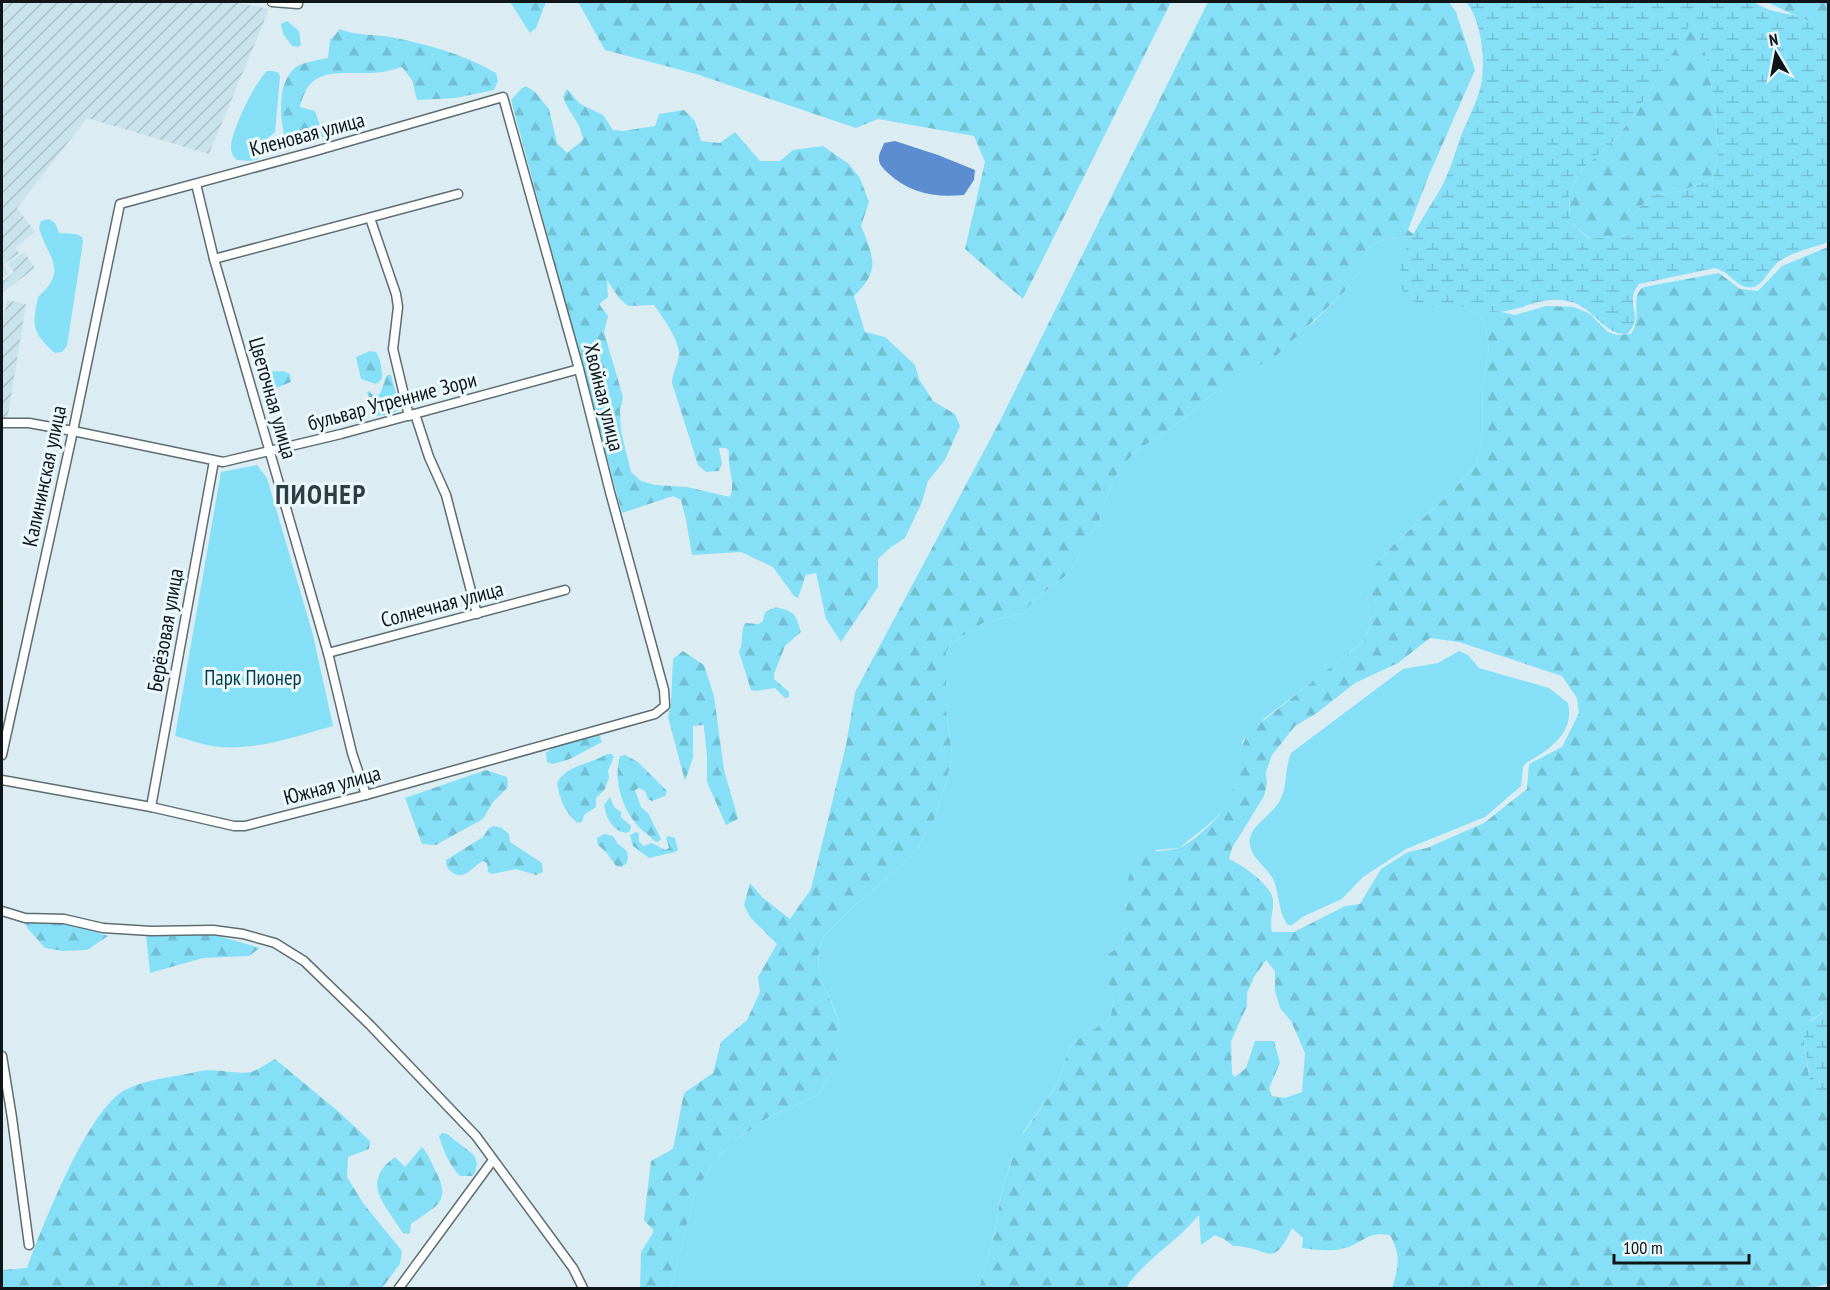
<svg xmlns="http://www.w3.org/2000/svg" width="1830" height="1290" font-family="'PT Sans Narrow',sans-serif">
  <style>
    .industrial { fill: url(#industrial-furrows) }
    .green { fill: #85e0f7 }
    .forest { fill: url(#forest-firs); fill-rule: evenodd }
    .wetland { fill: url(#wetland-marsh); fill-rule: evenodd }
    .water { fill: #5c8dd0 }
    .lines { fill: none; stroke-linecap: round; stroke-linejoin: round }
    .street-casing { stroke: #5d6d71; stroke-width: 11 }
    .street { stroke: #fff; stroke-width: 8 }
    .labels { text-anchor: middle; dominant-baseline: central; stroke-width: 6; stroke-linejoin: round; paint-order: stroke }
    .street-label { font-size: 21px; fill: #101618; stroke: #ebf9fd }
    .park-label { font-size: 21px; fill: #033e4a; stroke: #ebf9fd }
    .district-label { font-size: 27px; font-weight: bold; letter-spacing: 1.5px; fill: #2e3d41; stroke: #ebf9fd }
  </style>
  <defs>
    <pattern id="industrial-furrows" width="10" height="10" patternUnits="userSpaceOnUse" patternTransform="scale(1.5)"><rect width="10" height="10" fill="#c8e3eb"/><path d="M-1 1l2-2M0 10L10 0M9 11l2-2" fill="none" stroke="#abc2c9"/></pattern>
    <pattern id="forest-firs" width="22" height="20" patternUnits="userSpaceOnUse" patternTransform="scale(1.5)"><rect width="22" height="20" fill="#85e0f7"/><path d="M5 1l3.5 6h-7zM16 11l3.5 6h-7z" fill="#72bfd3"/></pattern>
    <pattern id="wetland-marsh" width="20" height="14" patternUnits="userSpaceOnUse" patternTransform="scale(1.5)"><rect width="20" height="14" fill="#85e0f7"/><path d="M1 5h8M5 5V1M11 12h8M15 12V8" fill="none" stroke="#72bfd3"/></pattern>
  </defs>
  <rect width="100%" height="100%" fill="#dbedf2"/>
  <g class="industrial">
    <polygon points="2,2 233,2 269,9 209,154 87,118 17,208 35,232 15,248 19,253 3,265 9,273 2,278"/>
    <polygon points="24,252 35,268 2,293 2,282 14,272 8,264"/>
    <polygon points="7,300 26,304 7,421 2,420 2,325"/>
  </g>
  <g class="green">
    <polygon points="287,21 299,31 301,45 298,47 292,46 283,34 281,24"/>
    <path d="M267,71H273L279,73L280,77L275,132L261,144L258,159L251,161L237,160C234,157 231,154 231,148C231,131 255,82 267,71Z"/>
    <path d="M49,219L55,223L59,233L76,234L82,237L83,242L67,346L62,352L55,353C32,332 32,327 38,297C69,269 48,259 39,228L41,221Z"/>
    <polygon points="1412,236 1424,250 1456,302 1478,315 1484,322 1489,348 1483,380 1482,442 1476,464 1452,492 1393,545 1375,565 1367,595 1371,623 1364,640 1350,653 1266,717 1243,740 1233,792 1225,809 1208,825 1179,848 1156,850 1126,900 1125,927 1122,945 1108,954 1108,982 1114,998 1111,1015 1107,1021 1075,1041 1069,1048 1058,1083 1024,1131 1012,1159 1001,1195 995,1231 979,1288 671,1288 695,1192 717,1157 743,1135 770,1116 818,1095 834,1068 840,1028 837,1015 821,980 818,966 819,952 823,937 854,906 898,869 917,849 933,822 947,780 952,754 946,710 946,652 950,646 961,637 983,623 1023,613 1036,598 1068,574 1077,560 1085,542 1099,523 1103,505 1119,470 1136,451 1177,424 1220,388 1310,325 1345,291 1361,270 1361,261 1370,246 1386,238"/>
    <path d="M257,465L267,478L313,635L333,726C297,736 259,750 221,747C206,746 190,740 175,736L221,472Z"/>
    <path d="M1459,651L1468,655L1479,668L1549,688L1568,703C1575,733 1549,750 1526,763L1523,767L1521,786L1485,817L1406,849L1363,877L1342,899L1304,916L1292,925H1288C1277,911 1280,891 1272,877C1264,865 1247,854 1250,838C1253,824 1272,814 1279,802C1288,788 1284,769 1291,753L1403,669L1438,663Z"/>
  </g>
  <g class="forest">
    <polygon points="510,2 546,2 536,28 530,33"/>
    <polygon points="571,2 1171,2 1023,299 965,249 985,162 974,136 878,119 856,128 696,74 605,50 578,2"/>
    <path d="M1208,2H1449L1456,12L1475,70L1429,175L1408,230L1423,241L1456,302L1515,315L1546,306L1574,307L1590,314L1608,332L1617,335L1631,334C1644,315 1628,297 1644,287L1719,273L1740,289L1758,291L1782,266L1828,247V1009L1811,1020L1803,1034L1809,1076L1815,1090L1828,1099V1284L1810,1288H1392C1399,1267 1401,1255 1390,1235C1367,1231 1365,1242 1345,1248C1333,1252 1314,1250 1302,1248L1303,1238L1292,1228C1272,1272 1269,1246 1233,1246L1224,1239L1215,1235L1201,1245L1199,1215C1177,1242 1145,1259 1126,1288H979L995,1231L1001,1195L1018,1141L1058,1083L1069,1048L1075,1041L1107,1021L1111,1015L1114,998L1108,982L1105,963L1108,954L1122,945C1128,920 1122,885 1134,863C1143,846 1167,854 1181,847C1194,841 1218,819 1225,807C1240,784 1234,754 1249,732L1323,673L1350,653L1364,640L1371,623L1367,595L1368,579L1375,565L1393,545L1452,492L1476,464L1482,442L1483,380L1489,348L1484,322L1478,315L1456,302L1424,250L1412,236L1386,238L1370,246L1361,261V270L1345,291L1277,355L1220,388L1177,424L1136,451L1119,470L1103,505L1099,523L1085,542L1077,560L1068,574L1036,598L1023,613L983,623L961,637L950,646L946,652V710L952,754L947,780L933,822L917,849L898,869L854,906L823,937L819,952L818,966L821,980L837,1016L840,1028L839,1055L834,1068L818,1095L770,1116L743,1135L717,1157L695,1192L671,1288H640L641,1252L654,1231L644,1220L651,1161L673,1149L684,1093L713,1073L721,1042L747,1020L760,992L758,977L777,944L750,917L744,905L750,883L763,898L790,919L811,889L846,745L855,692L1000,421ZM1430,638L1459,642L1562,676L1577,698L1579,713L1562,747L1529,764L1527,789L1484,823L1427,848L1408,852L1381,869L1360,904L1345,906L1294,932H1272C1269,921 1274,911 1273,900C1271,884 1242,865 1229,859L1232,848L1264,796L1267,784L1266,772L1272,755L1295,726L1317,713L1355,683L1398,663ZM1266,960L1275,971V991L1280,1008L1291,1021L1305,1053L1302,1092L1285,1098L1272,1096L1269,1088L1280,1063L1274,1041H1255L1246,1068L1235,1077L1232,1074L1231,1041L1247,1006V993L1254,977Z"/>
    <polygon points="1767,2 1828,2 1828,39 1800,18"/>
    <polygon points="1692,20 1706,55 1715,108 1718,159 1712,179 1681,191 1652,195 1634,213 1631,235 1590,239 1570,222 1569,192 1582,169 1613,142 1636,113"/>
    <path d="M340,29C355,36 374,34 390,37C427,44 463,54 496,73L498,81L494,90L456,98L417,100L412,80L402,67C392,70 381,73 370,73C337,74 309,66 300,107L315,111L324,137L307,140L285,139C280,116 276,84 296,67C303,62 319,60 328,58L330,40Z"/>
    <path d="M526,86L535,92L549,109L557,143L567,153L583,140C581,122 569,114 563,97L567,89L580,104L603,115L613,130L623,131L655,126L659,114L684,110L695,121L701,141L720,143L735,132L760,161H780L793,150L823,146L849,164L860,178L869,202L861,226C866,238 874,255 872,268C871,278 861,289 854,296L865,332L885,337L915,365L919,379L933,401L955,414L960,426L945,460L928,481L922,502L905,538L891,547L878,559V587L841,642L826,619L816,573L806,575L798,598L794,596L773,567L741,552L692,555L686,520L681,500L673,496L622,513L511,100L522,88ZM607,280L619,298L628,306L654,305C662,316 680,341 679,355C678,365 672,373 672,383L698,465L706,472L719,471L722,464L719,448H726L729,451C727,469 736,481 730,497L687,487L655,485L641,481L631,472L621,431L620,411L623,397L604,332L608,316L599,304L608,297Z"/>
    <path d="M370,351L376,352C381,359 382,370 382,379L376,384L361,379L356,357Z"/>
    <polygon points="283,371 290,374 291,382 273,389 262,386 259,375 264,372"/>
    <polygon points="387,375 391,375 399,405 398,410 391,414 376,416 367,392 369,391 373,395 380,394"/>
    <path d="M776,607C795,612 795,613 801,632L785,646L774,674V679L789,692V697L785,698L775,688L755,691L751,690L739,652C744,642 740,632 745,623L759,624L763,621L765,612Z"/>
    <polygon points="683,651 704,665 714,696 724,770 738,819 726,825 707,782 707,757 704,725 693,726 693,758 685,781 668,717 671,703 673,659"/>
    <polygon points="598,732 602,742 570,759 553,764 547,762 546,753 554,747"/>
    <path d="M607,754H612L614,757L608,771L609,777L605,789L596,798V807L584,815L582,822L577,823C564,811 560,800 557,783C566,765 591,764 607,754Z"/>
    <path d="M625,755L638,762L667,791L665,796L652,801L648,799L645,791L639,788L635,790L641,807L648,813L661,839L658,842C652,841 652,837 647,834C625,818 612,783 620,756Z"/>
    <polygon points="486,770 507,777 508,787 493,802 483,819 436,845 422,844 405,798"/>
    <path d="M610,797L614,807L621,812V817L631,826L630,831L626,833C612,830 606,818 604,805Z"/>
    <path d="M494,826L502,828L509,834L510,842L542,863L543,872L536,875L516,869L492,874L488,872L487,863L483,861C474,865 465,881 453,873C448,869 446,867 446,860L483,837L489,828Z"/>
    <polygon points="636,832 639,833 639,841 643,846 652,843 665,850 669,848 666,838 668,836 675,838 678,850 675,852 649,858 633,846 630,835"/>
    <polygon points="604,834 613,836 618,844 627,851 628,858 626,864 621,867 616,866 606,852 598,845 597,838"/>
    <polygon points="24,920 64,921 108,936 87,950 63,951 45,948 28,929"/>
    <polygon points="208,933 260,948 249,956 203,958 150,973 146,935"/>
    <path d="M275,1059L339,1112L370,1141L369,1149L348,1157L347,1177L363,1203L402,1251L400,1264L382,1288H2V1270L27,1268C42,1227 88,1109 125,1090C146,1079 174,1077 196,1072C214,1067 234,1075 251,1072C258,1070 268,1063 275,1059Z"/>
    <path d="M442,1133L447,1134L474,1155L477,1163L475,1173L472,1176H460C450,1166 443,1150 439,1136Z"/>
    <path d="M422,1147C429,1155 432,1164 436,1172C453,1204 433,1207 411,1224L410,1233L408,1234L403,1233C386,1205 359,1183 395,1157L405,1167Z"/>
  </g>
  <g class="wetland">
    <path d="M1466,2H1755C1770,14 1788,12 1805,19C1815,24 1822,30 1828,37V242C1812,248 1791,252 1777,263C1767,272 1761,291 1746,287C1734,284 1731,273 1715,268L1639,284C1636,288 1633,293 1633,297C1632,313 1641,320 1627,334C1600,335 1594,302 1561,300C1539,298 1521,310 1499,312C1487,313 1475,307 1463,307C1449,306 1427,309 1414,302C1397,294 1398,273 1403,258C1409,237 1431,206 1442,186C1451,169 1456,149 1463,131C1470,115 1479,97 1482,80C1485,57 1481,19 1466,2ZM1692,21L1706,55L1715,108L1718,159L1712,179L1681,191L1652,195L1634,213L1630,235L1589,239L1570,222L1569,192L1582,169L1613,142L1636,113Z"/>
    <polygon points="1828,1009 1828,1099 1815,1090 1810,1081 1803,1034 1807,1024"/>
  </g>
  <path class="water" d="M895,141L938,155L975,170L974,180L964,195C935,198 909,193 888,173C883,168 878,164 879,157C879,153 883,147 884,143Z"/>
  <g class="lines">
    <g class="street-casing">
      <g id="street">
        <polyline points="272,2 298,4"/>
        <polyline points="196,184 214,259 328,653 352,753 366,795"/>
        <polyline points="370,218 396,294 398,307 393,349 409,416"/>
        <polyline points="214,259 458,194"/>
        <polyline points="415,414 429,457 446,495 477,614"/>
        <polyline points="2,423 29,423 73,431 223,462 341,434 579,369"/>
        <polyline points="328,653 565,590"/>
        <polyline points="2,755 73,431 120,204 312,152 503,97 579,369 610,492 664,690 665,706 655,714 366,795 245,826 234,826 151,807 2,780"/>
        <polyline points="151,807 214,461"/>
        <polyline points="2,911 25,918 64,919 103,928 151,931 213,930 243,934 275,943 304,961 370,1025 476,1136 573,1268 583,1288"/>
        <polyline points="2,1056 12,1118 29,1245"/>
        <polyline points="399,1288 493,1160"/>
      </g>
    </g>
    <use href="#street" class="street"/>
  </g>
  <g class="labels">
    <g class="street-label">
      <text transform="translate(307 134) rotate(-15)">Кленовая улица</text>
      <text transform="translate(604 397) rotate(76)">Хвойная улица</text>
      <text transform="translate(273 398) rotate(74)">Цветочная улица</text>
      <text transform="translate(392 401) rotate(-15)">бульвар Утренние Зори</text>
      <text transform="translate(44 476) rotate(-78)">Калининская улица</text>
      <text transform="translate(442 604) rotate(-15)">Солнечная улица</text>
      <text transform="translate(165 630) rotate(-80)">Берёзовая улица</text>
      <text transform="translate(332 785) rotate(-15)">Южная улица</text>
    </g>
    <g class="park-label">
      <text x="253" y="677">Парк Пионер</text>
    </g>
    <g class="district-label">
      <text x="321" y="494">ПИОНЕР</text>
    </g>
  </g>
  <rect width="1830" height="1290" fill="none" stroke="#101618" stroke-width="6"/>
  <g transform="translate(1776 54) rotate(350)" stroke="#ebf9fd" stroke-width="4.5" paint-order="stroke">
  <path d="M0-4.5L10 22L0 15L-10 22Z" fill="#101618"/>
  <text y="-9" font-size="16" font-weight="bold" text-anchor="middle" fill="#101618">N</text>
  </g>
  <path d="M1614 1254v9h135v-9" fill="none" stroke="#101618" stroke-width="3"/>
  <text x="1623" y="1254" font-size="18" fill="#101618" stroke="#ebf9fd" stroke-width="4.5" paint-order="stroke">100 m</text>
</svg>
